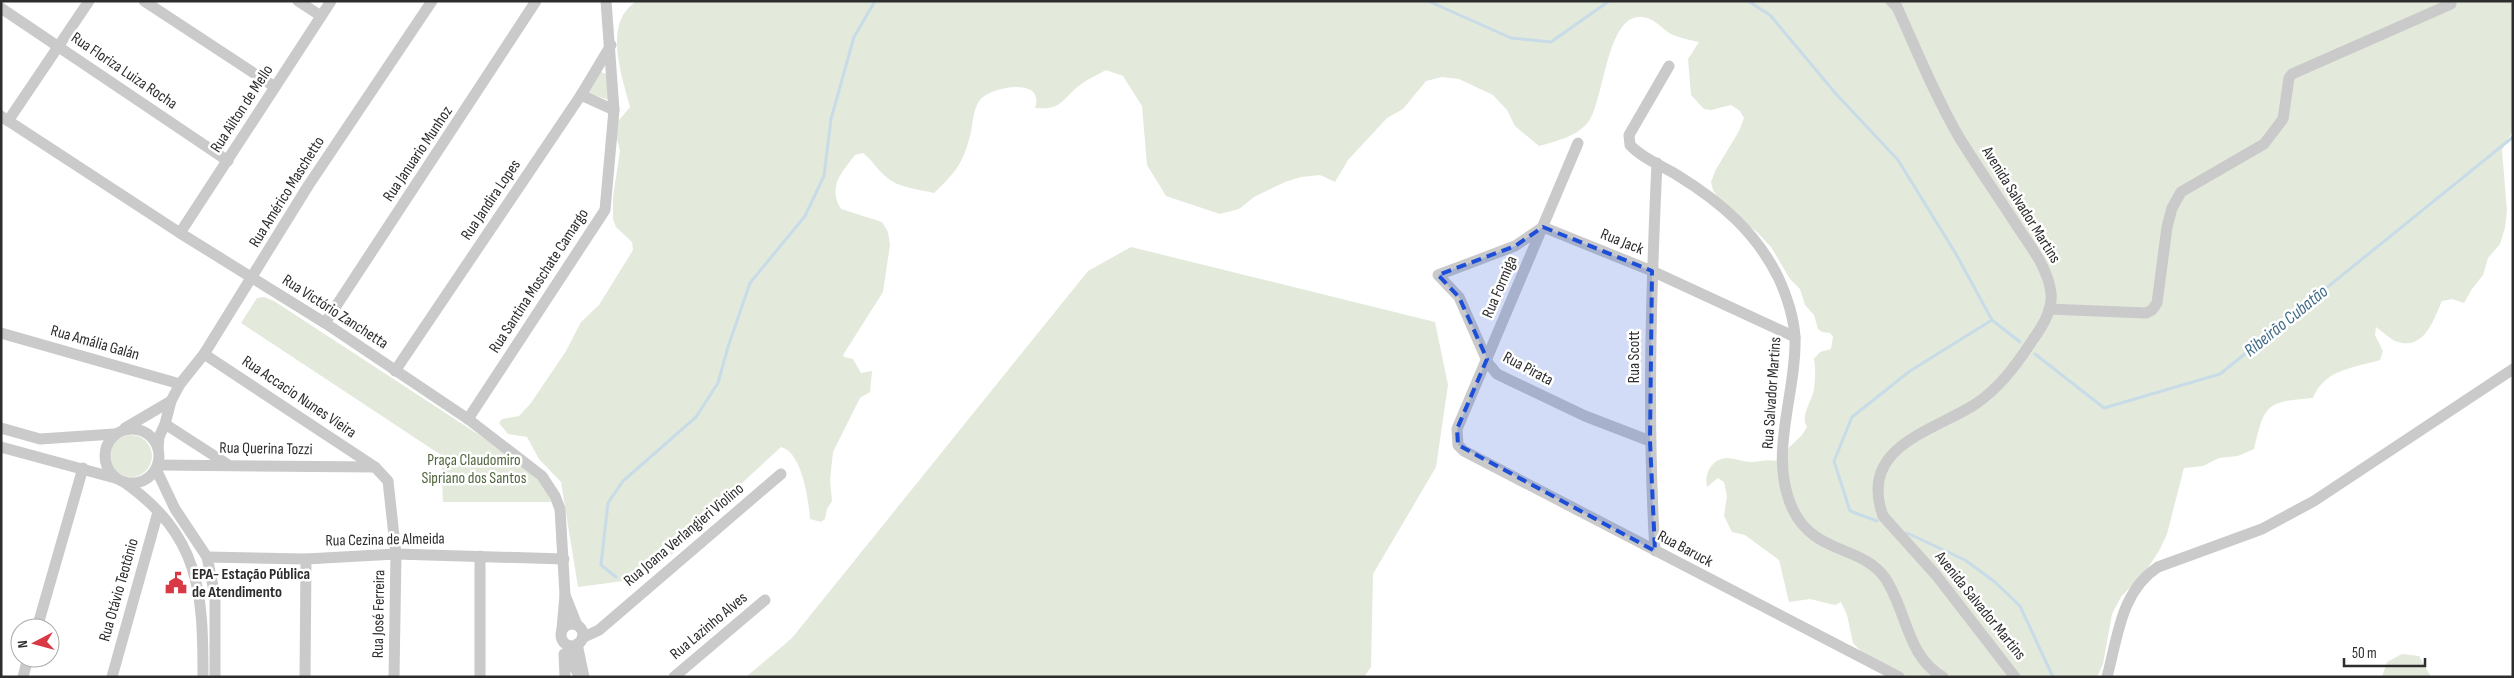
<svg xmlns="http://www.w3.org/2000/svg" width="2514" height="678" font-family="'Sofia Sans Condensed',sans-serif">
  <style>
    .green { fill: #e3e9db }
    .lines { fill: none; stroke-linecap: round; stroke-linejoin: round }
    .stream { stroke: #c8dce8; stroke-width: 3 }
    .minor { stroke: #cacaca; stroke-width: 11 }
    .marked { fill: #1d4ed8; fill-opacity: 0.2; stroke: #1d4ed8; stroke-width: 4; stroke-dasharray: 10 6; stroke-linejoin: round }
    .labels { text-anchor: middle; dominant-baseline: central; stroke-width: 5; stroke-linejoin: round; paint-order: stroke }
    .street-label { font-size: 16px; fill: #2d2d2d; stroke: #fff }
    .park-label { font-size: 16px; fill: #50653d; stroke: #fff }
    .poi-label { font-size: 16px; font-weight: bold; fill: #2d2d2d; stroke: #fff; text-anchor: start }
    .water-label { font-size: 18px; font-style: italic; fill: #406c89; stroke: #fff }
  </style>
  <rect width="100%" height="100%" fill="#fff"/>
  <g class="green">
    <path d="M637,1H2513V130L2502,150L2507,211L2505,228L2500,244L2488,258L2483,275L2472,289L2464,303L2452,299L2442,301C2433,321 2424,352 2395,341C2389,338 2382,331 2376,327L2375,335L2383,351L2380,360C2353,368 2325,369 2313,398C2266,402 2265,403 2254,449L2238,456L2219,458L2203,466L2184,468L2167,534L2159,551L2147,569L2121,597L2112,614L2103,664L2097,677H1903L1866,656L1853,643L1847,615L1841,602L1835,605L1810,599L1789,602L1779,560L1745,535L1732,532L1724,516L1727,496L1724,482L1718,478L1707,487C1704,473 1712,459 1727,458C1735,458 1743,462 1751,462C1760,462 1766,459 1775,461L1802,435L1807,427C1800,416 1811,403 1814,390C1815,380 1816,369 1814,359L1820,352L1831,349L1833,337L1830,333L1822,332L1818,329L1814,315L1805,305L1800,289L1790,279L1771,247L1757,232L1726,209L1713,190L1711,182L1715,171L1739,131L1744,118L1740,111L1731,105L1711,110L1704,109L1691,95L1688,59L1699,42C1690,40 1680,38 1673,35C1661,29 1655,17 1640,17C1607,16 1604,99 1589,121C1577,137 1556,141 1539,146L1515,126L1507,110L1493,95L1459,79L1442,77L1426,81L1403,109L1387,118L1348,160L1335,182L1320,175L1301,177L1285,182L1254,197L1239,209L1220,214L1166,196L1147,165L1142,106L1123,76L1106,70C1095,76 1084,81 1075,89C1060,103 1059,110 1035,108C1046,76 990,87 980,100C973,110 973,121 971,132C964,162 956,172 934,193C918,189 898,188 885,176C877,169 872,160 863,153L855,155C842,172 827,187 841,209L882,222L888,232L890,245L883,292L843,355L844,357L853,359L861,373L872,371L870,392L860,398L833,452L830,480L832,501L827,509L825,519L821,522L810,519C809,501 802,452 781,447L705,517L674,553L631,580L578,587L561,482L539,459L527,437L508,434L499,423L502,419L519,416L531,403L566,351L581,322L599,305L633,250L632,242L616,227L613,219V197L620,151L614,126L630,107C622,76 602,22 637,1Z"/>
    <polygon points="601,72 609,75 609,100 588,93"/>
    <polygon points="1131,247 1435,322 1448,385 1436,467 1373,574 1371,667 1364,677 746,677 792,638 1088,271"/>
    <polygon points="264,297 274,301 499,448 533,473 545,486 551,502 443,502 441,455 241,323 257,298"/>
    <circle cx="131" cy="456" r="21"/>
    <polygon points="2402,654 2419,656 2431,677 2382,677 2387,662"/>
  </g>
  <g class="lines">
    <g class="stream">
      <polyline points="1428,1 1511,38 1551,42 1609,1"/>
      <polyline points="1748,1 1770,15 1837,95 1898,160 1956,254 1992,320"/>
      <polyline points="2035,354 2104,408 2220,374 2513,137"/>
      <polyline points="1877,521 1850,511 1834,461 1852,417 1910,371 1992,320 2020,342"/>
      <polyline points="1907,533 1965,560 1995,582 2020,606 2053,677"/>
      <polyline points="616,577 601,565 608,503 623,481 696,417 718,383 728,347 750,283 805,216 824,176 831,119 854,37 875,1"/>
    </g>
    <g class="minor">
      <polyline points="144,1 275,87"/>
      <polyline points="298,1 321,16"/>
      <path d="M1891,1L1897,7C1917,51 1935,96 1959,137C1978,168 1999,198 2019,229C2032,248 2048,269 2051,293C2053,310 2042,327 2032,341C2016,365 1999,389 1974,405C1931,432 1858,447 1883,516L1936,575L2015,677"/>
      <polyline points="1,8 228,161"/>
      <path d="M1669,66L1629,135L1630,145C1642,158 1662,166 1677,175C1721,202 1757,233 1779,279C1787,296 1794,319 1795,337C1797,394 1767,455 1793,510C1815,555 1862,545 1885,578C1907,610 1906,656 1943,677"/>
      <polyline points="581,95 614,110"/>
      <polyline points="1,116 180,233 325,323 468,419 542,476 555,496 560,509 565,595 562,629"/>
      <polyline points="8,121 89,1"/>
      <polyline points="1578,143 1457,429 1458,445 1464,451 1899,677"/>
      <polyline points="180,233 331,1"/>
      <polyline points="2049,309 2146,313 2152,310 2157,303 2167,227 2172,208 2181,192 2264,144 2283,119 2289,78 2292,74 2451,4"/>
      <polyline points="325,323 536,1"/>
      <polyline points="1,333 180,384"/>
      <polyline points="204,354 375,467 388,481 396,554 394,677"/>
      <polyline points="395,371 581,95 611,45"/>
      <polyline points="468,419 605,210 614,110 606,1"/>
      <polyline points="165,424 227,464"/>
      <polyline points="1,428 40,439 114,434"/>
      <polyline points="125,428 171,401"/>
      <circle cx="132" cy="456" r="27"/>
      <polyline points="1650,441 1585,416 1497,374 1488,363 1459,297 1438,275 1515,246 1543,227 1652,271 1795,337"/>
      <polyline points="1,447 115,478"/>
      <polyline points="158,448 159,437 165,424 171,401 180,384 204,354 308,186 432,1"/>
      <polyline points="158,465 375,467"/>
      <polyline points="156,469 175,509 207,557 215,596 215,677"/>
      <path d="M124,482C200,536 203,591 203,677"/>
      <path d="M1655,551C1647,422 1651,292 1657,163"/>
      <polyline points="207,557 306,559 396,554 564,559"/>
      <polyline points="565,595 577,625"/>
      <circle cx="572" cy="635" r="11"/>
      <polyline points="37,628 83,468"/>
      <polyline points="582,638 599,630 781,474"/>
      <polyline points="577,644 584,677"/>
      <polyline points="569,646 571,662 580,677"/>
      <polyline points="564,654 565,677"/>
      <polyline points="23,677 28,658"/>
      <polyline points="112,677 158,512"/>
      <polyline points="305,677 306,559"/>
      <polyline points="480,677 480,556"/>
      <polyline points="674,677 765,600"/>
      <path d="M2107,677C2118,636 2121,591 2158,567L2262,529L2314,501L2513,369"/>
    </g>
  </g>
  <path class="marked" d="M1543,227L1652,271L1650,441L1655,551L1458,445L1457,429L1487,359L1459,297L1438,275L1515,246Z"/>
  <defs>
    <g id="civic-bare" transform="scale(1.725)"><path d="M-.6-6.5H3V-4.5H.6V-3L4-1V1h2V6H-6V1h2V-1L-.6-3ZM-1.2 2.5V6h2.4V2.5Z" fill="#d93944" stroke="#fff" stroke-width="2.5" paint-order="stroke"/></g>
  </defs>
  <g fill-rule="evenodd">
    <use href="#civic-bare" x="176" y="583"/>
  </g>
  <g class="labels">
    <g class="street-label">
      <text transform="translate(124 71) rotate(34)">Rua Floriza Luiza Rocha</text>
      <text transform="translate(242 109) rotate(-57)">Rua Ailton de Mello</text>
      <text transform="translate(418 154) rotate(-56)">Rua Januario Munhoz</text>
      <text transform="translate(287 192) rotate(-58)">Rua Américo Maschetto</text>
      <text transform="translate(491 200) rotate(-56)">Rua Jandira Lopes</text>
      <text transform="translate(2021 205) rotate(58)">Avenida Salvador Martins</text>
      <text transform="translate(1622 242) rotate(22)">Rua Jack</text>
      <text transform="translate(539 281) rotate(-57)">Rua Santina Moschate Camargo</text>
      <text transform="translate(1500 287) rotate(-67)">Rua Formiga</text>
      <text transform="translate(335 312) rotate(33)">Rua Victório Zanchetta</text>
      <text transform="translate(95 343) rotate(16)">Rua Amália Galán</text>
      <text transform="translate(1634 357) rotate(-90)">Rua Scott</text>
      <text transform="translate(1528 369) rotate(28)">Rua Pirata</text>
      <text transform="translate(1772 393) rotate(-86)">Rua Salvador Martins</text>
      <text transform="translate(299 397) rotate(34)">Rua Accacio Nunes Vieira</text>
      <text transform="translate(266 449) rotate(1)">Rua Querina Tozzi</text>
      <text transform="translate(684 535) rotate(-40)">Rua Joana Verlangieri Violino</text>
      <text transform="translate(385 540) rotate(-1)">Rua Cezina de Almeida</text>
      <text transform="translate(1685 549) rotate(28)">Rua Baruck</text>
      <text transform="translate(119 590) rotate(-74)">Rua Otávio Teotônio</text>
      <text transform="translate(1980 606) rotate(51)">Avenida Salvador Martins</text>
      <text transform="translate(379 614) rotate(-89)">Rua José Ferreira</text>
      <text transform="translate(709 626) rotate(-40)">Rua Lazinho Alves</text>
    </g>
    <g class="park-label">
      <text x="474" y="460">Praça Claudomiro<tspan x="474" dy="18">Sipriano dos Santos</tspan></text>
    </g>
    <g class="poi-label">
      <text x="192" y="574">EPA- Estação Pública<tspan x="192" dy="18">de Atendimento</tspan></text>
    </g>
    <g class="water-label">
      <text transform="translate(2286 321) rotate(-39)">Ribeirão Cubatão</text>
    </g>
  </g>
  <rect width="2514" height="678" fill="none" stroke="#2d2d2d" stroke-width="5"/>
  <g transform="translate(35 643) rotate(264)"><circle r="24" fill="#ffffff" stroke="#ababab"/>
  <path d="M0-4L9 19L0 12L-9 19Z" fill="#d93944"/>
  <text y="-8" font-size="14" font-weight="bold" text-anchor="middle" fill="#2d2d2d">N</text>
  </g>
  <path d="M2344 658v8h81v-8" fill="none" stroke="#2d2d2d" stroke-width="2.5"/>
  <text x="2352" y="658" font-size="15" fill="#2d2d2d" stroke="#ffffff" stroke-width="4" paint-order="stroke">50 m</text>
</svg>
